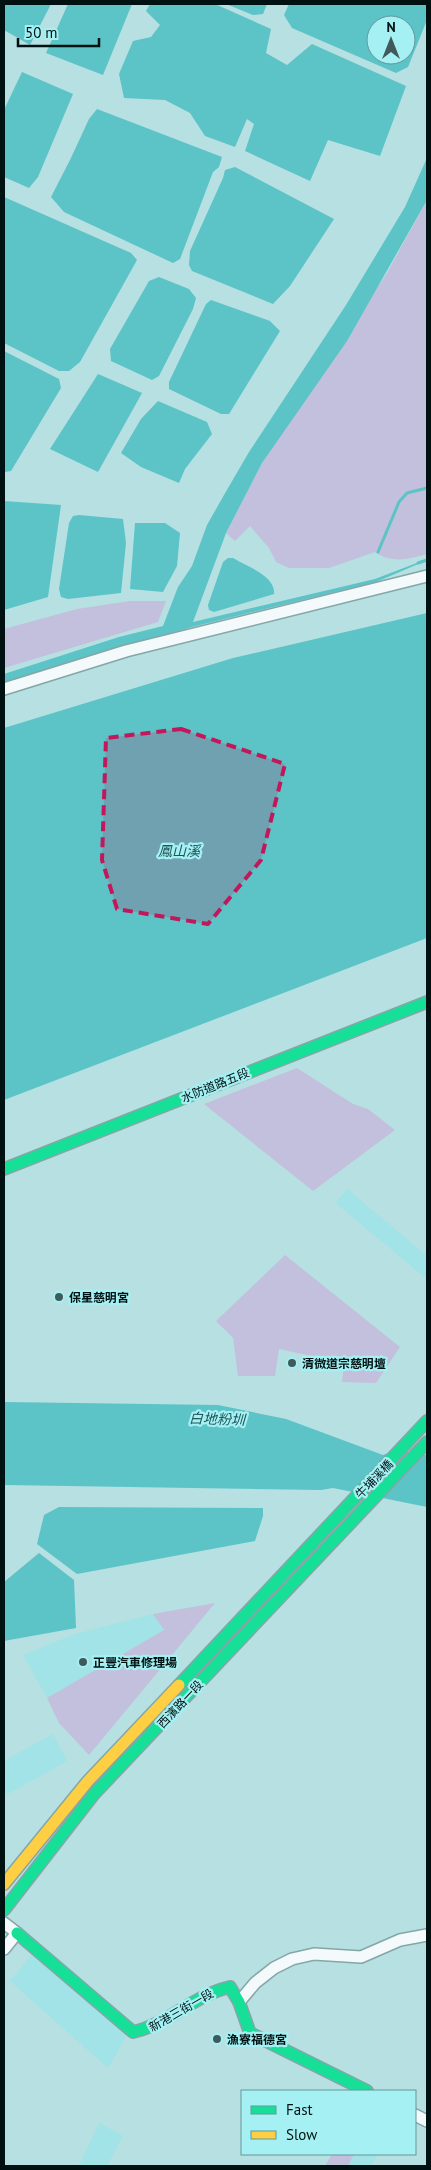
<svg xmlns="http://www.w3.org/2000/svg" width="431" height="2170" font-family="'PT Sans','Noto Sans TC',sans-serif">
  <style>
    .built { fill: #a1e3e6 }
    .green { fill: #c2c0dc }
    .water { fill: #5cc3c7; fill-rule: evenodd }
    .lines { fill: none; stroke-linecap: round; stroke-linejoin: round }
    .stream { stroke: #5cc3c7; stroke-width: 3 }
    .street-casing { stroke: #84a6a7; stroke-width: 14 }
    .fast-casing { stroke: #84a6a7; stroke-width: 14 }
    .slow-casing { stroke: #84a6a7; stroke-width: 14 }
    .street { stroke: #f4fafb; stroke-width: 11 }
    .fast { stroke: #16e098; stroke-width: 11 }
    .slow { stroke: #ffcf43; stroke-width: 11 }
    .marked { fill: #c2185b; fill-opacity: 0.2; stroke: #c2185b; stroke-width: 4; stroke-dasharray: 10 6; stroke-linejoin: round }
    .poi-dot { fill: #40595b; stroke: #a5f0f3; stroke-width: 2 }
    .labels { text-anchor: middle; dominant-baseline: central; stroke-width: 4.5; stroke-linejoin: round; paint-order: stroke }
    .street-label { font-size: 12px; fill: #001112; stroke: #a5f0f3 }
    .poi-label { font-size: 12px; font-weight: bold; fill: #001112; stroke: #a5f0f3; text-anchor: start }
    .water-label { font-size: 14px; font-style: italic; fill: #1f5355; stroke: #a5f0f3 }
  </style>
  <rect width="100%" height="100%" fill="#b6e0e2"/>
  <g class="built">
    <polygon points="347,1189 427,1256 427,1279 336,1203"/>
    <polygon points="153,1614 164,1630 47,1698 23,1655 75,1634"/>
    <polygon points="53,1734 67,1761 4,1796 4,1761"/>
    <polygon points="33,1953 128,2033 108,2068 10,1981"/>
    <polygon points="99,2123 123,2136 107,2166 79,2166"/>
    <polygon points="354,2154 378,2154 371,2166 348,2166"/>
  </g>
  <g class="green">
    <path d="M427,200V554C408,559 392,564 375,552L329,568H289L276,562L269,548L250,526L235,541L226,533L262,463L387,273Z"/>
    <polygon points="130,601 166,601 158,622 4,668 4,629 77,609"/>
    <polygon points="297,1068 353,1104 368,1109 395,1130 313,1191 204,1104"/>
    <polygon points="285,1255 400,1347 376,1383 342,1382 344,1363 279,1349 275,1376 238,1376 233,1338 216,1321"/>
    <polygon points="215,1603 89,1755 59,1723 47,1698 164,1630 153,1614"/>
    <polygon points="332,2154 354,2154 348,2166 325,2166"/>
  </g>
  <g class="water">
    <polygon points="4,4 51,4 30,45 4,30"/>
    <polygon points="68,4 132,4 103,75 46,53"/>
    <polygon points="150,4 215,4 271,29 266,53 287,65 312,44 406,86 380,156 328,140 310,181 245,151 254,124 247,119 235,147 205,136 190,113 165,100 124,98 119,74 133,41 151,37 160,25 146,11"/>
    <polygon points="226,4 267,4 263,14 253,15"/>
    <path d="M289,4H427V20L408,67L396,73L292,28L284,15ZM376,25H406V55H376Z"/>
    <polygon points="22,72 73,94 38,177 29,188 4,177 4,110"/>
    <polygon points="97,109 222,157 219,167 213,172 180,259 173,263 64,212 51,197 70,160 89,119"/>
    <polygon points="427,158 427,200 347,341 262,463 226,533 193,622 375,579 422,561 423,562 376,582 192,627 4,684 4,674 119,637 163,626 178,587 192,566 207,525 224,495 249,452 346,305 405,207"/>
    <polygon points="235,167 334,219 290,286 273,304 192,271 189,265 190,251 223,178 225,170"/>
    <polygon points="4,197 131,253 137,260 80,362 69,371 59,371 4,343"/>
    <polygon points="159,277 189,289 196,298 193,309 159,376 152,380 111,361 110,349 149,281"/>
    <polygon points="211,300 270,321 280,331 229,414 221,414 169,389 169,382 206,304"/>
    <polygon points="4,351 59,379 61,388 11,471 5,472"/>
    <polygon points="98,374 142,393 98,472 50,449"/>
    <polygon points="158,401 207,422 212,434 185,469 179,483 141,467 121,453 141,419"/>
    <polygon points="4,501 61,505 48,597 4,610"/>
    <polygon points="79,515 123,519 126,543 121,593 68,599 61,597 59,589 69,523 73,516"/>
    <polygon points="135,523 165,523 180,533 177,566 163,592 130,589"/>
    <path d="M228,558H233C246,566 276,576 274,594L214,612L209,610L208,605L223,562Z"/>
    <polygon points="427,613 427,938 4,1100 4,728 233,658"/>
    <polygon points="4,1402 218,1405 286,1419 383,1455 396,1450 427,1455 427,1507 333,1488 321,1490 4,1485"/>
    <polygon points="59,1507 263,1508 263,1516 255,1541 77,1574 37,1544 44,1515"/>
    <polygon points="39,1553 74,1580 76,1628 4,1641 4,1582"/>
  </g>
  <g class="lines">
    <g class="stream">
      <polyline points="378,552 399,502 407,493 427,488"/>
      <polyline points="418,563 427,560"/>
    </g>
    <g class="street-casing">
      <g id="street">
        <polyline points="4,689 126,651 427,576"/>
        <polyline points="4,1923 17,1933 4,1949"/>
        <polyline points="239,2002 255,1983 274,1968 292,1959 314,1954 361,1957 400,1940 427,1935"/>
        <polyline points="415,2115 427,2121"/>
      </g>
    </g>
    <g class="fast-casing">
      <g id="fast">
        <polyline points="4,1169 427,1002"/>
        <polyline points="179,1685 427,1421"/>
        <polyline points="4,1910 94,1794 427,1442"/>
        <path d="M17,1933L133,2032C169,2024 194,1995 230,1987L239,2002L250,2033L367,2091"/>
      </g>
    </g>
    <g class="slow-casing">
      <polyline id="slow" points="4,1884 88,1781 179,1685"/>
    </g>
    <use href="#street" class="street"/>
    <use href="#fast" class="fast"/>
    <use href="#slow" class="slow"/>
  </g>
  <path class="marked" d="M181,729L285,764L261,860L208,924L117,909L102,860L106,738Z"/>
  <g class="poi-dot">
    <circle cx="59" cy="1297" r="5"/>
    <circle cx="292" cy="1363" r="5"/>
    <circle cx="83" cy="1662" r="5"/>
    <circle cx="217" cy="2039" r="5"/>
  </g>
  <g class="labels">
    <g class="street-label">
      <text transform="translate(215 1085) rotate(-22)">水防道路五段</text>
      <text transform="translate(374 1479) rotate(-46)">牛埔溪橋</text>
      <text transform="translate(180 1704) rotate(-47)">西濱路一段</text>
      <text transform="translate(181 2010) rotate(-30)">新港三街一段</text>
    </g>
    <g class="poi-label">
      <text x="69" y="1297">保星慈明宮</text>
      <text x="302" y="1363">清微道宗慈明壇</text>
      <text x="93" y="1662">正豐汽車修理場</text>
      <text x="227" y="2039">漁寮福德宮</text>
    </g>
    <g class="water-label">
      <text x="179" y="851">鳳山溪</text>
      <text transform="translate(217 1419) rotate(2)">白地粉圳</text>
    </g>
  </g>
  <rect width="431" height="2170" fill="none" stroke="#001112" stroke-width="10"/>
  <rect x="241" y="2090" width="175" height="65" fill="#a5f0f3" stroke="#639799"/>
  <rect x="251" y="2106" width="25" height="8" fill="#16e098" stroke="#639799"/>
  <text x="286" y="2115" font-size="15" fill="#001112">Fast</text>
  <rect x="251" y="2131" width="25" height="8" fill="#ffcf43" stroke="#639799"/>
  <text x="286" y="2140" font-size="15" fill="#001112">Slow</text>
  <g transform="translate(391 40)"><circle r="24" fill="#a5f0f3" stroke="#639799"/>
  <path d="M0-4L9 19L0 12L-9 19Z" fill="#40595b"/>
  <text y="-8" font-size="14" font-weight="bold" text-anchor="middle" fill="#001112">N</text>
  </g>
  <path d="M18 38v8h81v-8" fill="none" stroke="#001112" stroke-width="2.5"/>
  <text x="25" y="38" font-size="15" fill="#001112" stroke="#a5f0f3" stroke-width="4" paint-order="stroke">50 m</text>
</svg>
